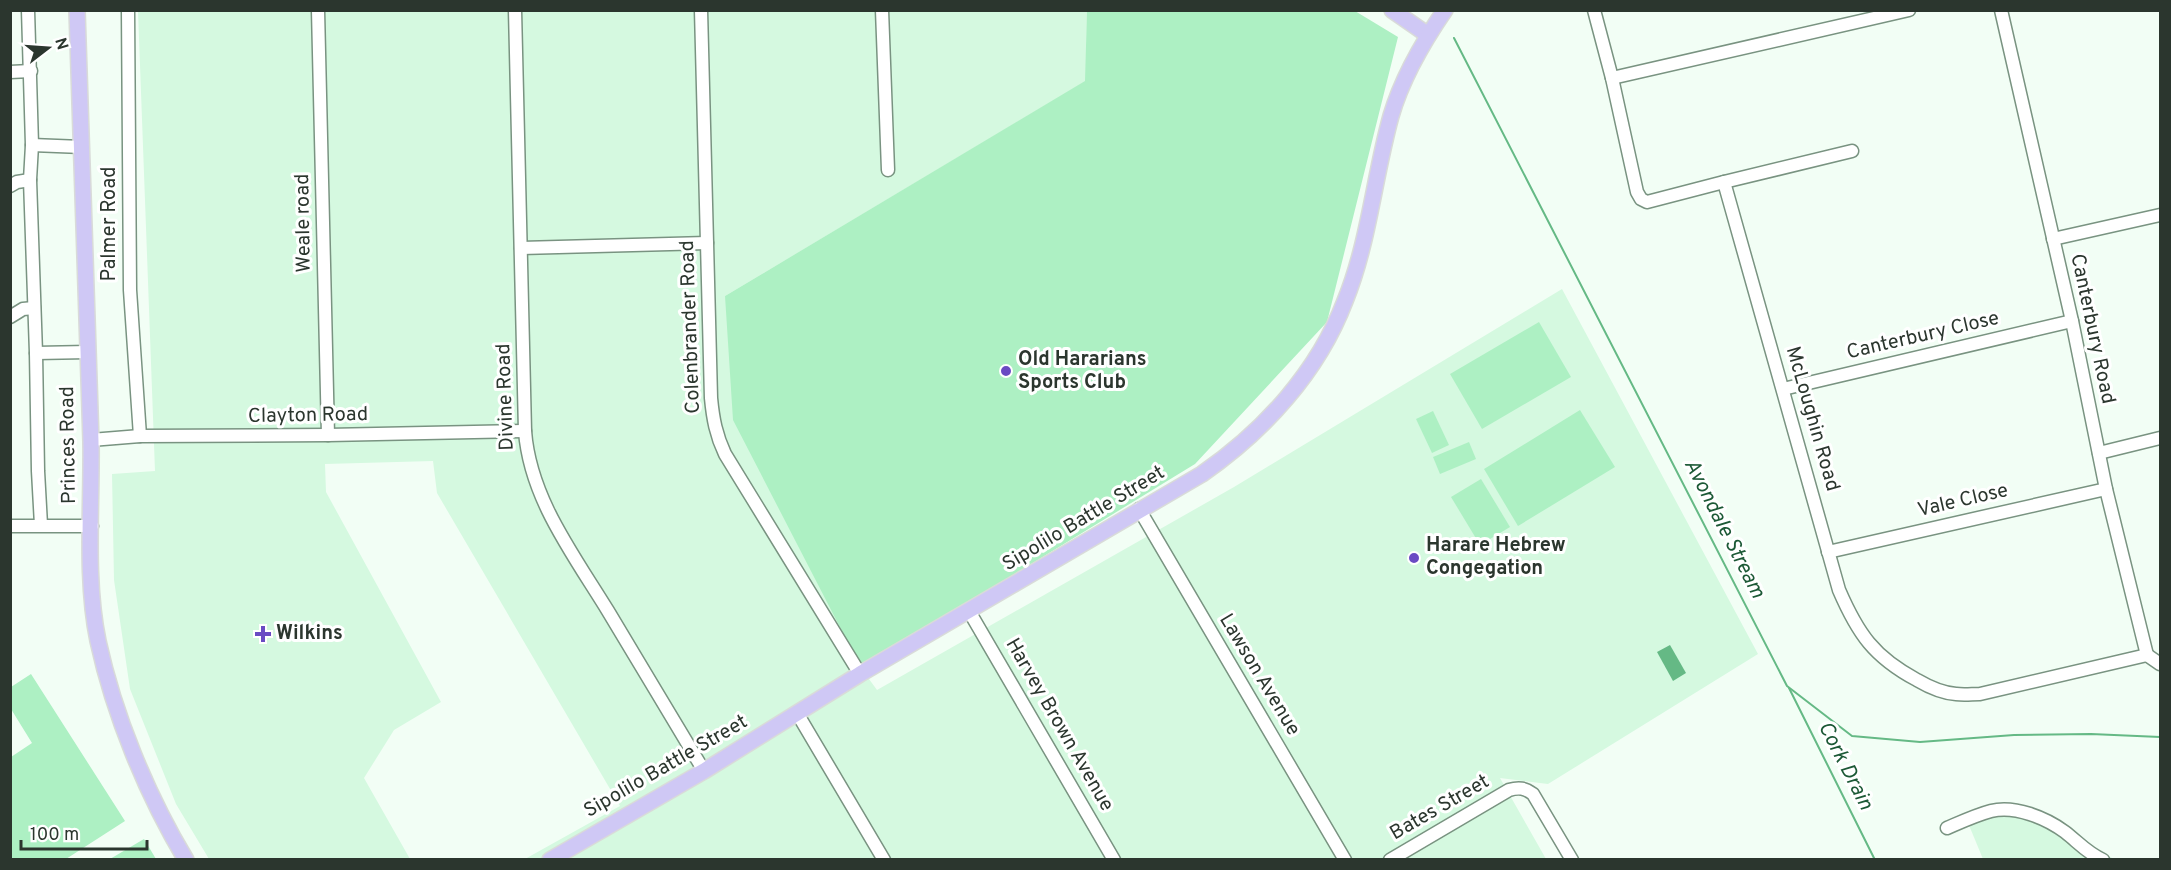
<svg xmlns="http://www.w3.org/2000/svg" width="2171" height="870" font-family="Overpass,sans-serif">
  <style>
    .built { fill: #d5f9e0 }
    .green { fill: #adf0c3 }
    .water { fill: #65b985 }
    .lines { fill: none; stroke-linecap: round; stroke-linejoin: round }
    .stream { stroke: #65b985; stroke-width: 2 }
    .minor-casing { stroke: #799381; stroke-width: 15 }
    .major-casing { stroke: #d9dbd9; stroke-width: 18 }
    .minor { stroke: #fff; stroke-width: 12 }
    .major { stroke: #cfc8f5; stroke-width: 15 }
    .poi-dot { fill: #6a4ac3; stroke: #fff; stroke-width: 2 }
    .labels { text-anchor: middle; dominant-baseline: central; stroke-width: 6; stroke-linejoin: round; paint-order: stroke }
    .street-label { font-size: 20px; fill: #2b362e; stroke: #fff }
    .poi-label { font-size: 20px; font-weight: bold; fill: #2b362e; stroke: #fff; text-anchor: start }
    .water-label { font-size: 21px; font-style: italic; fill: #1c5936; stroke: #fff }
  </style>
  <rect width="100%" height="100%" fill="#f2fef5"/>
  <g class="built">
    <polygon points="138,11 1087,11 1086,81 725,296 861,668 877,690 1234,487 1562,289 1758,654 1548,784 1500,778 1546,859 525,859 620,806 437,493 433,461 325,464 326,492 441,702 394,730 364,778 410,859 209,859 176,804 130,689 114,580 112,474 155,471"/>
    <polygon points="1996,808 2052,826 2114,859 1983,859 1966,818"/>
  </g>
  <g class="green">
    <polygon points="1087,11 1355,11 1398,37 1327,322 1195,464 861,668 733,420 725,296 1085,81"/>
    <polygon points="1539,322 1571,377 1482,429 1450,374"/>
    <polygon points="1580,410 1615,467 1518,526 1484,469"/>
    <polygon points="1433,411 1449,445 1432,453 1416,419"/>
    <polygon points="1469,442 1476,459 1440,474 1433,457"/>
    <polygon points="1481,479 1510,527 1480,545 1451,497"/>
    <polygon points="31,674 125,821 66,859 11,859 11,757 32,743 11,709 11,687"/>
    <polygon points="144,839 156,859 110,859"/>
  </g>
  <polygon class="water" points="1670,645 1686,673 1673,681 1657,652"/>
  <g class="lines">
    <g class="stream">
      <polyline points="1454,38 1787,686 1852,736 1920,742 2014,735 2091,734 2160,737"/>
      <polyline points="1789,688 1875,860"/>
    </g>
    <g class="minor-casing">
      <g id="minor">
        <polyline points="28,10 32,145 30,180 36,353 38,471 41,525"/>
        <polyline points="128,10 130,290 140,436"/>
        <polyline points="318,10 328,435"/>
        <path d="M515,10L525,431C530,498 573,554 608,611C640,664 672,718 704,771"/>
        <path d="M701,10L711,398C713,419 716,435 725,454L860,674"/>
        <polyline points="882,10 888,170"/>
        <path d="M1594,10L1612,78L1637,192L1641,199L1647,202L1724,182L1839,590C1858,634 1874,657 1917,680C1929,687 1941,693 1956,694C1964,695 1972,694 1980,694L2147,655"/>
        <polyline points="2001,10 2072,321 2106,489 2147,655"/>
        <polyline points="10,72 31,71"/>
        <polyline points="1612,78 1909,10"/>
        <polyline points="32,145 82,147"/>
        <polyline points="1724,182 1852,151"/>
        <polyline points="10,186 17,182 30,180"/>
        <polyline points="2053,239 2160,215"/>
        <polyline points="521,248 707,243"/>
        <polyline points="10,317 23,309 34,308"/>
        <polyline points="36,353 88,352"/>
        <polyline points="1783,389 2072,321"/>
        <polyline points="91,440 140,436 328,435 525,431"/>
        <polyline points="2099,453 2160,438"/>
        <polyline points="1139,509 1345,860"/>
        <polyline points="10,526 92,526"/>
        <polyline points="1828,552 2106,489"/>
        <polyline points="969,611 1114,860"/>
        <polyline points="2147,655 2160,664"/>
        <polyline points="797,713 884,860"/>
        <path d="M1947,828C1961,822 1976,815 1991,811C2015,805 2046,818 2065,832C2078,842 2087,853 2103,860"/>
        <path d="M1390,860L1509,790C1519,787 1525,788 1533,794L1572,860"/>
      </g>
    </g>
    <g class="major-casing">
      <g id="major">
        <path d="M77,10C82,154 87,298 91,442C92,506 85,579 98,641C114,715 147,795 186,860"/>
        <polyline points="1392,10 1428,35"/>
        <path d="M550,860L704,771L860,674L1202,474C1264,431 1318,372 1345,301C1369,242 1374,177 1391,116C1402,78 1423,42 1445,10"/>
      </g>
    </g>
    <use href="#minor" class="minor"/>
    <use href="#major" class="major"/>
  </g>
  <g class="poi-dot">
    <circle cx="1006" cy="371" r="6"/>
    <circle cx="1414" cy="558" r="6"/>
    <path d="M260 625h6v6h6v6h-6v6h-6v-6h-6v-6h6z"/>
  </g>
  <g class="labels">
    <g class="street-label">
      <text transform="translate(304 223) rotate(-91)">Weale road</text>
      <text transform="translate(110 224) rotate(-90)">Palmer Road</text>
      <text transform="translate(691 327) rotate(-92)">Colenbrander Road</text>
      <text transform="translate(2092 329) rotate(78)">Canterbury Road</text>
      <text transform="translate(1923 336) rotate(-13)">Canterbury Close</text>
      <text transform="translate(506 397) rotate(-92)">Divine Road</text>
      <text transform="translate(308 416) rotate(-1)">Clayton Road</text>
      <text transform="translate(1812 419) rotate(74)">McLoughin Road</text>
      <text transform="translate(69 445) rotate(-91)">Princes Road</text>
      <text transform="translate(1963 501) rotate(-13)">Vale Close</text>
      <text transform="translate(1084 519) rotate(-31)">Sipolilo Battle Street</text>
      <text transform="translate(1259 675) rotate(59)">Lawson Avenue</text>
      <text transform="translate(1059 725) rotate(60)">Harvey Brown Avenue</text>
      <text transform="translate(666 767) rotate(-30)">Sipolilo Battle Street</text>
      <text transform="translate(1440 808) rotate(-30)">Bates Street</text>
    </g>
    <g class="poi-label">
      <text x="1018" y="360">Old Hararians<tspan x="1018" dy="23">Sports Club</tspan></text>
      <text x="1426" y="546">Harare Hebrew<tspan x="1426" dy="23">Congegation</tspan></text>
      <text x="276" y="634">Wilkins</text>
    </g>
    <g class="water-label">
      <text transform="translate(1724 529) rotate(63)">Avondale Stream</text>
      <text transform="translate(1845 766) rotate(63)">Cork Drain</text>
    </g>
  </g>
  <rect width="2171" height="870" fill="none" stroke="#2b362e" stroke-width="24"/>
  <g transform="translate(48 48) rotate(73)" stroke="#ffffff" stroke-width="4.5" paint-order="stroke">
  <path d="M0-4.5L10 22L0 15L-10 22Z" fill="#2b362e"/>
  <text y="-9" font-size="16" font-weight="bold" text-anchor="middle" fill="#2b362e">N</text>
  </g>
  <path d="M21 840v9h126v-9" fill="none" stroke="#2b362e" stroke-width="3"/>
  <text x="30" y="840" font-size="18" fill="#2b362e" stroke="#ffffff" stroke-width="4.5" paint-order="stroke">100 m</text>
</svg>
